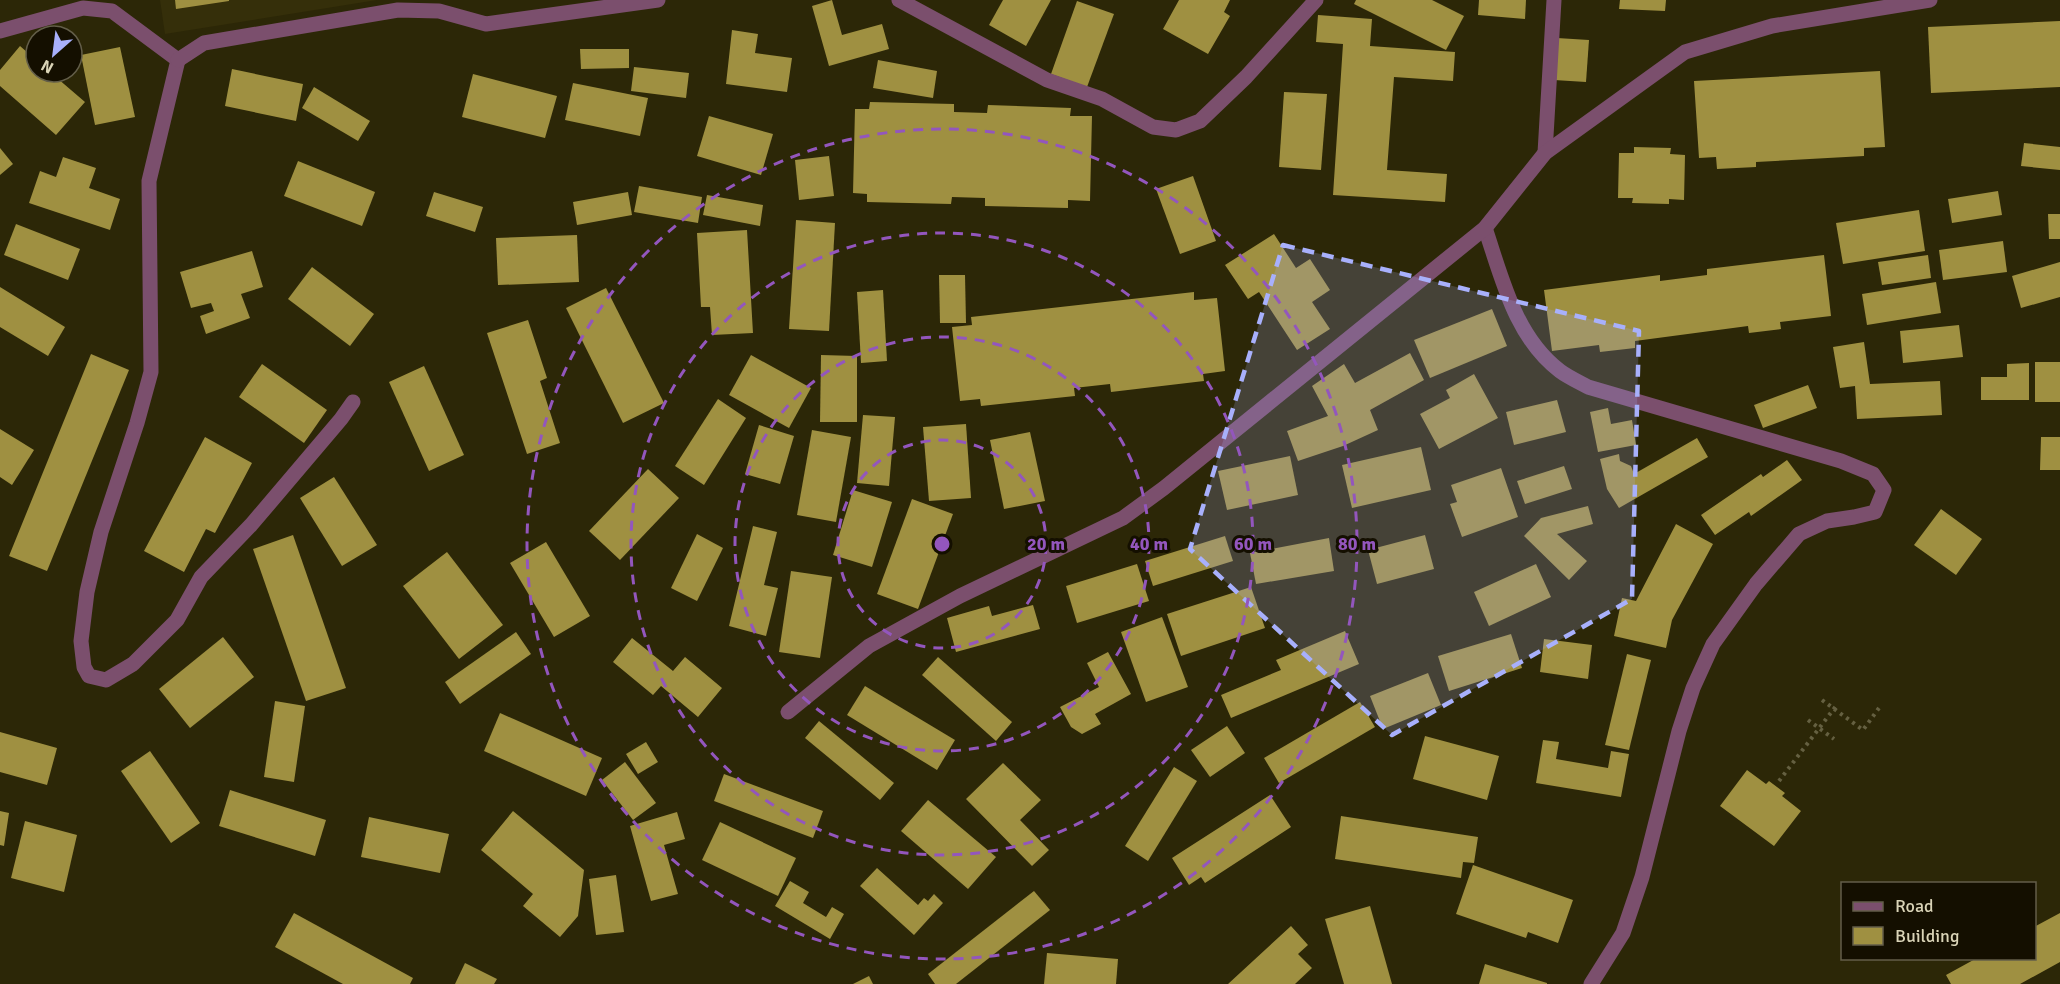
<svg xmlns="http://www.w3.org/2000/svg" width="2060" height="984" font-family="Signika,sans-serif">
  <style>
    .built { fill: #352f0a }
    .building { fill: #9f9041 }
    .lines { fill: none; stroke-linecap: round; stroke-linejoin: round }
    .path { stroke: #656041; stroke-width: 4; stroke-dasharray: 3 4.5; stroke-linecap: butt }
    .minor { stroke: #7b4f6d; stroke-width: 15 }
    .marked { fill: #a8b0fc; fill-opacity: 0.2; stroke: #a8b0fc; stroke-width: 4.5; stroke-dasharray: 12 8; stroke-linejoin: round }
    .ring { fill: none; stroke: #9356bd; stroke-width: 3; stroke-dasharray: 10 8 }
    .centre { fill: #9356bd; stroke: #140f00; stroke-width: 3 }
    .ring-label { font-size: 18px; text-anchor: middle; font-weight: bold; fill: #9356bd; stroke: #140f00; stroke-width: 6; stroke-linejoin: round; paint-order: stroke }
  </style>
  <rect width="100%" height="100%" fill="#2c2707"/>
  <polygon class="built" points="160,0 377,0 165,34"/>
  <g class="building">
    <polygon points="175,0 229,0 229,1 176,9"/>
    <polygon points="832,0 842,35 882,24 889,49 829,66 812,6"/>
    <polygon points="1003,0 1051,0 1026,46 989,25"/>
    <polygon points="1179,0 1230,0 1224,12 1230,16 1208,54 1163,29"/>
    <polygon points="1356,0 1432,0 1464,16 1446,50 1354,4"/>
    <polygon points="1479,0 1526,0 1525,19 1478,15"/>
    <polygon points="1620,0 1666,0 1665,11 1619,9"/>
    <polygon points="1077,1 1114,14 1087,87 1051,74"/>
    <polygon points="1318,15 1372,19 1370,46 1455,52 1453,81 1394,77 1387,170 1447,174 1445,202 1333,195 1343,44 1316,42"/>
    <polygon points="2060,21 2060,87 1931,93 1928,27"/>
    <polygon points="732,30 758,34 755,53 792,58 787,92 726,84"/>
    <polygon points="1557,38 1589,40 1586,82 1554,80"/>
    <polygon points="20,46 36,60 36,72 50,72 85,102 56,135 0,86 0,70"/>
    <polygon points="120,47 135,117 95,125 81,55"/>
    <polygon points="580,49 629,49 629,68 581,69"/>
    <polygon points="878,60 937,71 933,98 873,88"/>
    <polygon points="634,67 689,73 686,98 631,91"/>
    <polygon points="232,69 303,84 296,121 225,106"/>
    <polygon points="1880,71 1885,147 1864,148 1864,156 1756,162 1756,167 1717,169 1716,157 1699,158 1694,81"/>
    <polygon points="473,74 557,96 545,138 462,117"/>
    <polygon points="573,83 648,98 640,136 565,120"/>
    <polygon points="314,87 370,121 358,141 302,108"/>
    <polygon points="1284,92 1327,94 1321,170 1279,167"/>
    <polygon points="870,102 954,104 954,112 987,113 988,105 1071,108 1070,116 1092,116 1090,201 1068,200 1068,208 985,206 985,198 952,197 951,204 867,202 867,194 853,193 855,109 869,109"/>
    <polygon points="709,116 773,134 761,175 697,156"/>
    <polygon points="2024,143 2060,147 2060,170 2021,166"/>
    <polygon points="1634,147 1671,148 1670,154 1685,155 1684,200 1669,199 1669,204 1632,203 1633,198 1618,198 1619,153 1634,153"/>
    <polygon points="0,148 13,164 0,175"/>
    <polygon points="829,156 834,196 799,200 795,160"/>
    <polygon points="63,157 96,168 89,188 120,199 110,230 29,203 40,171 56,177"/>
    <polygon points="298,161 375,192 362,226 284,196"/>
    <polygon points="1193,176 1216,241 1180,254 1156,189"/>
    <polygon points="639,186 702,197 698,223 634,212"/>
    <polygon points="1998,191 2002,215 1952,223 1948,199"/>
    <polygon points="434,192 483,207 475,232 426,216"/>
    <polygon points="628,192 632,215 577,225 573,202"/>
    <polygon points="707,195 763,205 760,226 703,215"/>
    <polygon points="1919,210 1925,251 1843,264 1836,223"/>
    <polygon points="2048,214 2060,214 2060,239 2049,239"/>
    <polygon points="796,220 835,223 829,331 789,329"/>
    <polygon points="16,224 80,249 68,280 4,255"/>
    <polygon points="747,230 753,333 712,335 710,307 701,307 697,233"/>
    <polygon points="1274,234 1296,268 1310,259 1330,290 1312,302 1330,329 1297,350 1259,292 1248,299 1225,265"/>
    <polygon points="577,235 579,282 498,285 496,238"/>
    <polygon points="2003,241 2007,272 1943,280 1939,250"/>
    <polygon points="252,251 263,287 241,294 250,318 206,334 200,316 214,311 211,303 191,308 180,272"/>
    <polygon points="1824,255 1831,316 1780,322 1781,329 1749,333 1748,326 1635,341 1635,348 1600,352 1599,345 1552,351 1544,290 1660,275 1660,281 1707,275 1707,269"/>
    <polygon points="1928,255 1931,278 1882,285 1878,262"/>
    <polygon points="2060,262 2060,297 2021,308 2012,276"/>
    <polygon points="312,267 374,314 350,346 288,299"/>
    <polygon points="939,275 965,275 966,323 940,323"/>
    <polygon points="1936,282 1941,313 1867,325 1862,294"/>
    <polygon points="0,287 65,327 48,356 0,327"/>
    <polygon points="606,288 664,403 623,423 566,308"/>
    <polygon points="883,290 887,361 861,363 857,292"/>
    <polygon points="1194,292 1194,300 1217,298 1225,371 1203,374 1204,381 1111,392 1110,384 1074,388 1075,396 981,406 980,399 960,401 952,327 972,325 971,317"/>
    <polygon points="1492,309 1507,346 1430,378 1414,340"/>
    <polygon points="528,320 547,378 540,381 560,443 527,454 487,333"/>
    <polygon points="1959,325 1963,357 1903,363 1900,331"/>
    <polygon points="1864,342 1870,384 1940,381 1942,415 1857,419 1855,386 1840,388 1833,347"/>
    <polygon points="1410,353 1424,380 1370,410 1378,430 1343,446 1298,461 1287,431 1328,416 1312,386 1344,364 1355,383"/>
    <polygon points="91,354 129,370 47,571 9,556"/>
    <polygon points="751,355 811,388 789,428 729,395"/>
    <polygon points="821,355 857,356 857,422 820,422"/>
    <rect x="2035" y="362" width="25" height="40"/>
    <polygon points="2029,363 2029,400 1981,400 1981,377 2007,377 2007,364"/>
    <polygon points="262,364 327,410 304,443 239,397"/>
    <polygon points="424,366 464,455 429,471 389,382"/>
    <polygon points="1474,374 1498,418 1439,449 1420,414 1450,398 1446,390"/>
    <polygon points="1808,385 1817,408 1763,428 1754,405"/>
    <polygon points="718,399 746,418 704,485 675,466"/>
    <polygon points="1557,400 1566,432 1514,445 1506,412"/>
    <polygon points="1608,408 1611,424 1632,420 1636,445 1598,452 1590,412"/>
    <polygon points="863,415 895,417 889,486 857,483"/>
    <polygon points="966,424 971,498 929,501 923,427"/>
    <polygon points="759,425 794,436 780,484 745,474"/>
    <polygon points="0,429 34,450 12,485 0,477"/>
    <polygon points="812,430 851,437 836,522 797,515"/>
    <polygon points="1030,432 1045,501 1004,509 990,440"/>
    <polygon points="205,437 252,463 215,533 206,529 184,572 144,551"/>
    <polygon points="2041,437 2060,437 2060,470 2040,470"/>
    <polygon points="1697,438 1708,457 1619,508 1607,489 1600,459 1619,454 1620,461 1631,466 1634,474"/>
    <polygon points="1421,447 1431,490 1352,508 1342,465"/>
    <polygon points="1290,456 1298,495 1227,510 1218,471"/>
    <polygon points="1787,460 1802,480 1751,516 1749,512 1715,535 1701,515 1761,474 1763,477"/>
    <polygon points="1564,466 1572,489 1525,504 1517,481"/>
    <polygon points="1501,468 1518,517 1462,537 1450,504 1457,502 1451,485"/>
    <polygon points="648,469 679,498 620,560 589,531"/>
    <polygon points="334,477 377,545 342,566 300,498"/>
    <polygon points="853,490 892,502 872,567 833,555"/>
    <polygon points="912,499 953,514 918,609 877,594"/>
    <polygon points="1588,506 1593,524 1557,534 1587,561 1569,580 1524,536 1541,518"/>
    <polygon points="1941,509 1982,539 1956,575 1914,545"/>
    <polygon points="1676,524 1713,544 1672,620 1666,648 1614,636 1622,598 1636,601"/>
    <polygon points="753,526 777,532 764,585 778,588 766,636 729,626"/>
    <polygon points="697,534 723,548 697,601 671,588"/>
    <polygon points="293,535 346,688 306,701 253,549"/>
    <polygon points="1425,535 1434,569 1377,584 1368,550"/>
    <polygon points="1225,536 1233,561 1153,586 1145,561"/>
    <polygon points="1329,538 1334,571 1256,584 1250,553"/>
    <polygon points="546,542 590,616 554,637 510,563"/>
    <polygon points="447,552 503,625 459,659 403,586"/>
    <polygon points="1137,564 1149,601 1077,623 1066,586"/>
    <polygon points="1536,564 1551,597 1489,626 1474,592"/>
    <polygon points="791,571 832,577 820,658 779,652"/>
    <polygon points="1251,587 1265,628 1181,656 1167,614"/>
    <polygon points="1033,605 1040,629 956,652 947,618 989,606 992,616"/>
    <polygon points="1162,617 1188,687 1146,702 1121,632"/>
    <polygon points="1345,631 1359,664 1231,718 1221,695 1281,670 1276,660"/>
    <polygon points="516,632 531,654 460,704 445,682"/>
    <polygon points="1511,634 1522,668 1449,691 1438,656"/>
    <polygon points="223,637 254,677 190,728 159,689"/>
    <polygon points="632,638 673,671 685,657 722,688 698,717 661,686 653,695 613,662"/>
    <polygon points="1544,639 1592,645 1588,679 1540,672"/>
    <polygon points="1108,652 1131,694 1095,714 1101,724 1082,734 1071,727 1060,707 1099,687 1087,663"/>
    <polygon points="1627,654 1651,660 1629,750 1605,745"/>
    <polygon points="938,657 1012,722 996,741 922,675"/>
    <polygon points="1428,673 1441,705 1383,729 1370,696"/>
    <polygon points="865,686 955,740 937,770 847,715"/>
    <polygon points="275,701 305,706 294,782 264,777"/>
    <polygon points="1360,702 1375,727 1279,783 1264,758"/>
    <polygon points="500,713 602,758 586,796 484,751"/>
    <polygon points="819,721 894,783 880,800 805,738"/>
    <polygon points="1227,726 1245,753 1210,777 1191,750"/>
    <polygon points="0,732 57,748 47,785 0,772"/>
    <polygon points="1425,736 1499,756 1487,800 1413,779"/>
    <polygon points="1543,740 1559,742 1556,759 1608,768 1611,751 1629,754 1621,797 1536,783"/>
    <polygon points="646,742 658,762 638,774 626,754"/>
    <polygon points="150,751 200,823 171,843 121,771"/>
    <polygon points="625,762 656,803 633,820 602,780"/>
    <polygon points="1003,763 1041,800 1020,820 1049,850 1032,866 966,799"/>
    <polygon points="1174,767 1197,781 1148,861 1125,846"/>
    <polygon points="1747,770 1766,784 1769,781 1785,793 1782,796 1801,811 1774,846 1720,806"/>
    <polygon points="724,774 823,811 813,838 714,801"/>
    <polygon points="230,790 326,820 315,856 219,826"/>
    <polygon points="1270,795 1291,827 1205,883 1201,877 1189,885 1172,858"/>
    <polygon points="928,800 996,857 968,889 901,831"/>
    <polygon points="0,811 9,813 4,846 0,845"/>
    <polygon points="513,811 584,870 578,916 560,937 523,906 533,894 481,850"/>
    <polygon points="677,812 685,839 664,845 678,894 651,901 630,826"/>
    <polygon points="1341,816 1478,837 1474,863 1463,862 1461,878 1335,859"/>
    <polygon points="369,817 449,834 440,873 361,857"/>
    <polygon points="25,821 77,835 64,892 11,878"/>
    <polygon points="720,822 796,858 778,896 702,860"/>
    <polygon points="1473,865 1573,900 1558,943 1528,932 1526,938 1456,914"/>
    <polygon points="877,868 918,905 924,898 928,901 934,894 943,903 914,935 860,886"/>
    <polygon points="616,875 624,932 596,935 589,879"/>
    <polygon points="790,881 809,892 803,903 826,917 832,907 844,914 830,939 775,906"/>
    <polygon points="1034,891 1050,910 956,984 935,984 928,974"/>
    <polygon points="1370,906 1392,984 1344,984 1325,919"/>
    <polygon points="294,913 413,978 410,984 343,984 275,947"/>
    <polygon points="2060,913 2060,962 2020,984 1951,984 1946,975 1977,958 2034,958 2034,927"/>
    <polygon points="1291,926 1308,945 1298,954 1312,968 1295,984 1228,984"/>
    <polygon points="1047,953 1118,959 1116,984 1044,984"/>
    <polygon points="465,963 497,979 494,984 455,984"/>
    <polygon points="1485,964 1547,983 1547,984 1479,984"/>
    <polygon points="869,976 873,984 853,984"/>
  </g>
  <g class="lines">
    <g class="path">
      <polyline points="1822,700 1863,730 1879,708"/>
      <polyline points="1808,720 1834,739"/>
      <polyline points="1779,781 1836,706"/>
    </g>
    <g class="minor">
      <polyline points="899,0 1047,80 1102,99 1153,127 1176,130 1200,121 1246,77 1316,0"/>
      <polyline points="0,31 83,8 112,11 178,60 149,181 151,372 137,423 101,532 87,592 81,641 84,667 89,676 106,680 133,664 177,620 201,577 251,525 341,419 353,402"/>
      <polyline points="178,60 204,43 398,10 439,11 486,24 658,0"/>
      <polyline points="1545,153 1554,0"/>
      <path d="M1485,228C1502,278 1515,337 1560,371C1568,377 1579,382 1588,387L1841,461L1873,474L1884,490L1875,512L1854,517L1827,521L1799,534L1756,584L1713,644L1693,688L1679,731L1642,877L1623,933L1591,984"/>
      <polyline points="788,712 869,646 960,596 1123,518 1164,488 1485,228 1545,153 1685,52 1772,26 1930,0"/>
    </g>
  </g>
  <path class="marked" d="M1283,245L1639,331L1632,599L1392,735L1190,549Z"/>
  <g class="ring">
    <circle cx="942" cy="544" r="104"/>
    <circle cx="942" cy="544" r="207"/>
    <circle cx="942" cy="544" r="311"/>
    <circle cx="942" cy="544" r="415"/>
  </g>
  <circle cx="942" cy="544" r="9" class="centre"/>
  <g class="ring-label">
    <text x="1046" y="550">20 m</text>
    <text x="1149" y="550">40 m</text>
    <text x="1253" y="550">60 m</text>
    <text x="1357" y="550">80 m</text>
  </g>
  <rect x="1841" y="882" width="195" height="78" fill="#140f00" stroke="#635e49" stroke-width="1.5"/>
  <rect x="1853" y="902" width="30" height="9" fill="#7b4f6d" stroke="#635e49" stroke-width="1.5"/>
  <text x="1895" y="912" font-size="18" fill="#dad4b7">Road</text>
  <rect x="1853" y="927" width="30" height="18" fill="#9f9041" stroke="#635e49" stroke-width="1.5"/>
  <text x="1895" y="942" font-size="18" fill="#dad4b7">Building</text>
  <g transform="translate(54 54) rotate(208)"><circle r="28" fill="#140f00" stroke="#635e49" stroke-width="1.5"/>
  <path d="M0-4.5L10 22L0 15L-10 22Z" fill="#a8b0fc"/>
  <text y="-9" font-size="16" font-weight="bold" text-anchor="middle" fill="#dad4b7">N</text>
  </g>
</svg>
